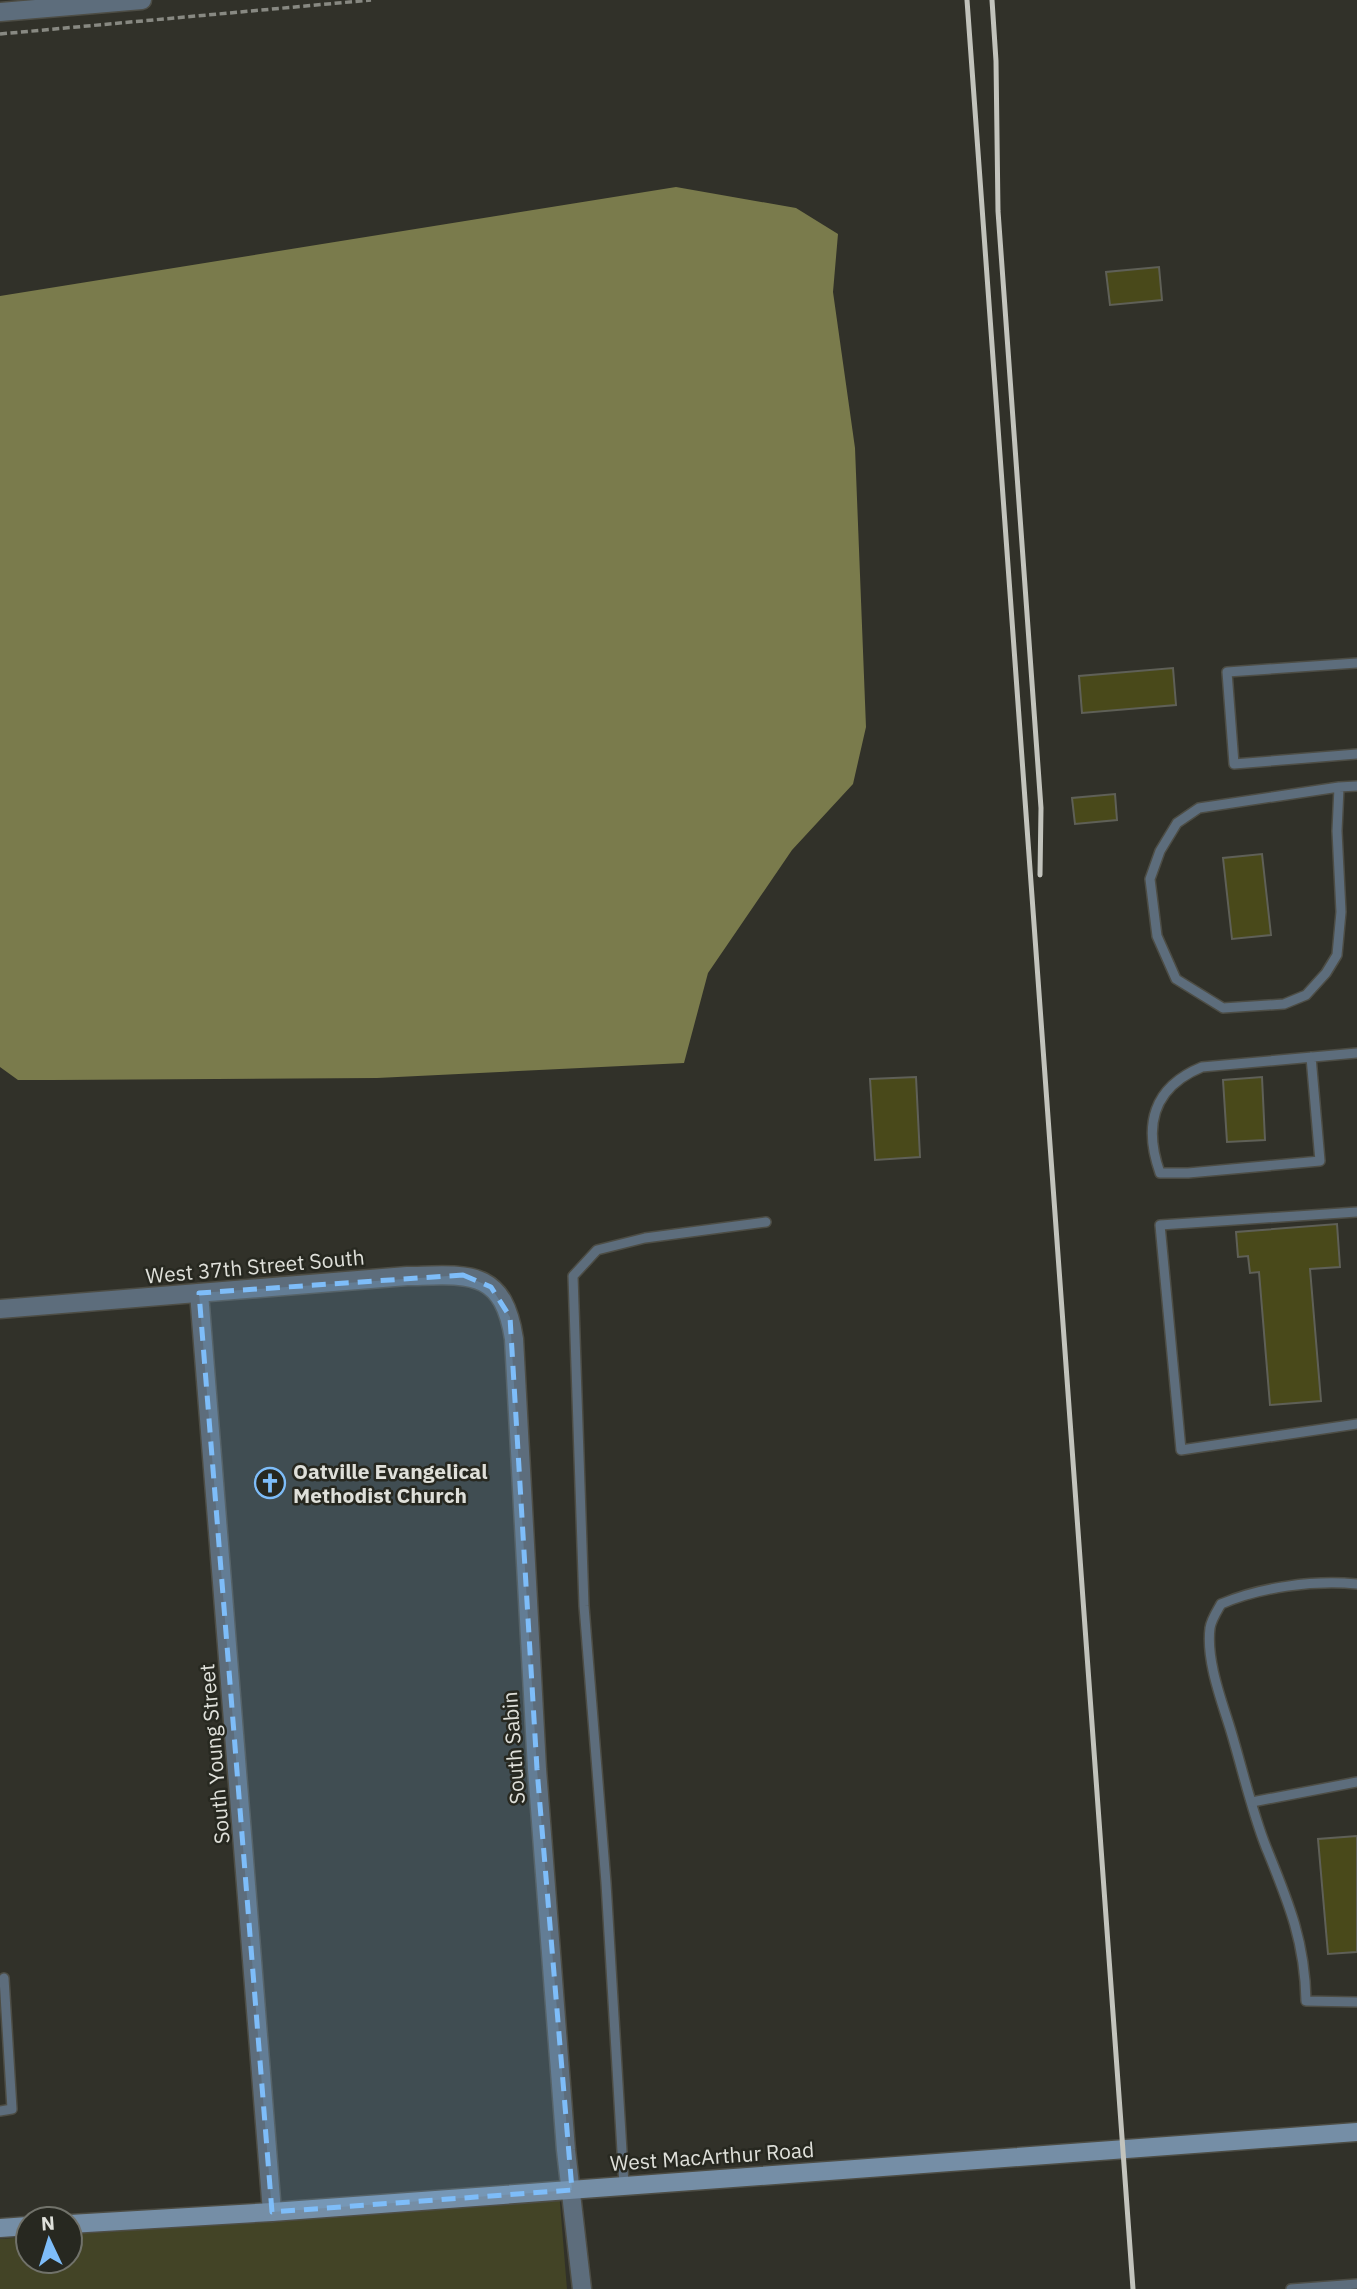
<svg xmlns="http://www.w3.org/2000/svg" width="1357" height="2289" font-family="'IBM Plex Sans',sans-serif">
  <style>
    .green { fill: #434426 }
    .water { fill: #7a7b4c }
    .building { fill: #49491a; stroke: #5f6057; stroke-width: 2 }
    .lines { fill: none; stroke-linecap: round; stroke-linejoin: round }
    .lane-casing { stroke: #4d4d45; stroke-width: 12 }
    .street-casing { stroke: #4d4d45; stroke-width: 21 }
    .secondary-casing { stroke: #4d4d45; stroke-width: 21 }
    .path { stroke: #888982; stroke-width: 3.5; stroke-dasharray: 7 3.5; stroke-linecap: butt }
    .lane { stroke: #5d6d7c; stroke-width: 9 }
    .street { stroke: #5d6d7c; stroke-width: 18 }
    .secondary { stroke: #758ea6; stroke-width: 18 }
    .rail { stroke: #c2c3bc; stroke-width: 5 }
    .marked { fill: #7ebdf9; fill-opacity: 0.2; stroke: #7ebdf9; stroke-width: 5; stroke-dasharray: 14 9; stroke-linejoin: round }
    .labels { text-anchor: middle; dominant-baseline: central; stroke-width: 5; stroke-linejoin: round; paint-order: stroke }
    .street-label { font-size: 21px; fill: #dfe0da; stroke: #272820 }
    .poi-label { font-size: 21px; font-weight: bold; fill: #dfe0da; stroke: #272820; text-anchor: start }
  </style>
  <rect width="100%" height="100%" fill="#313129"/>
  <polygon class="green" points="559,2191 567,2289 0,2289 0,2239 28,2237 28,2261 70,2261 70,2233"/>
  <polygon class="water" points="676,187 796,208 838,234 833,292 855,448 866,727 853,784 792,850 708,973 684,1063 377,1078 54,1080 18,1080 0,1067 0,296"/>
  <g class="building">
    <polygon points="1159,267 1162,300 1110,305 1106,272"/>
    <polygon points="1173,668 1176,705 1082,713 1079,676"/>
    <polygon points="1115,794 1117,820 1075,824 1072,798"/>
    <polygon points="1262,854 1271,935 1232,939 1223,858"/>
    <polygon points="916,1077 920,1157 875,1160 870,1079"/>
    <polygon points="1262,1077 1265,1140 1227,1142 1223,1080"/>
    <polygon points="1337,1224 1340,1267 1310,1269 1321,1401 1270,1405 1259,1272 1250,1273 1248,1256 1238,1257 1236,1232"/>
    <polygon points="1357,1836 1357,1952 1328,1954 1318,1839"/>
  </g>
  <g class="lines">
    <g class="lane-casing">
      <g id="lane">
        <polyline points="1357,663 1227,672 1234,764 1357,754"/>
        <polyline points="1339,787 1337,831 1341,912 1337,955 1326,973 1306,995 1284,1004 1223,1008 1176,979 1157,936 1150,879 1160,851 1177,823 1199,808 1339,787 1357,786"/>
        <path d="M1311,1057L1320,1161L1188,1173H1160C1143,1125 1153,1087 1202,1067L1357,1053"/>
        <polyline points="1357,1212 1160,1225 1181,1450 1357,1424"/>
        <path d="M1357,1584C1313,1580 1261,1587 1221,1604C1217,1611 1211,1620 1210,1628C1206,1660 1221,1699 1230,1728C1242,1767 1251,1809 1266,1847C1288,1901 1305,1941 1306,2001L1357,2002"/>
        <polyline points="1252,1802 1357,1782"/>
        <polyline points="0,2111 12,2109 4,1978"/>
        <polyline points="624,2185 606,1883 584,1606 573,1276 597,1250 645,1238 766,1222"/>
        <polyline points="1291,2289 1357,2284"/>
      </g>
    </g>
    <g class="street-casing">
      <g id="street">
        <polyline points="0,12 142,0"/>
        <polyline points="199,1293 272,2212"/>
        <path d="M0,1309L407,1276C467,1275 503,1267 514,1339L537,1769L566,2150L582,2289"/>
      </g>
    </g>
    <g class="secondary-casing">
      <g id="secondary">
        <polyline points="70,2224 272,2212 1357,2132"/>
        <polyline points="0,2228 28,2226"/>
      </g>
    </g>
    <polyline class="path" points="0,34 371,0"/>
    <use href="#lane" class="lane"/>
    <use href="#street" class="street"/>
    <use href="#secondary" class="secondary"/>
    <g class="rail">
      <polyline points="967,0 1133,2289"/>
      <polyline points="992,0 996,61 998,211 1041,808 1040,875"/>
    </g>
  </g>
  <path class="marked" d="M463,1275L491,1287L510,1317L537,1769L572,2190L272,2212L199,1293Z"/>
  <defs>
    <g id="church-ring" transform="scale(1.575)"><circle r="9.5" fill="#272820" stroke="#7ebdf9" stroke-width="1.5"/><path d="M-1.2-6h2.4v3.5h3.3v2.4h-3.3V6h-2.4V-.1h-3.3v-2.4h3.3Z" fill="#7ebdf9"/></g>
  </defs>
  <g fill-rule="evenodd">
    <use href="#church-ring" x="270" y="1483"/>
  </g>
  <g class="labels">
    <g class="street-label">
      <text transform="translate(255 1266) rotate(-5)">West 37th Street South</text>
      <text transform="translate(513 1748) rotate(-94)">South Sabin</text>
      <text transform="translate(214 1754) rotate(-95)">South Young Street</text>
      <text transform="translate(712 2156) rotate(-4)">West MacArthur Road</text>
    </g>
    <g class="poi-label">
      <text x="293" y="1471">Oatville Evangelical<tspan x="293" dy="24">Methodist Church</tspan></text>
    </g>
  </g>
  <g transform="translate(49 2240) rotate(356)"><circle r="33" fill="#272820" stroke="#71726a" stroke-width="2"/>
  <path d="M0-5L12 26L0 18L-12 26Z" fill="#7ebdf9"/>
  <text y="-10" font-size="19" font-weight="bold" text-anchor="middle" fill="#dfe0da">N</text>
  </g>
</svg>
